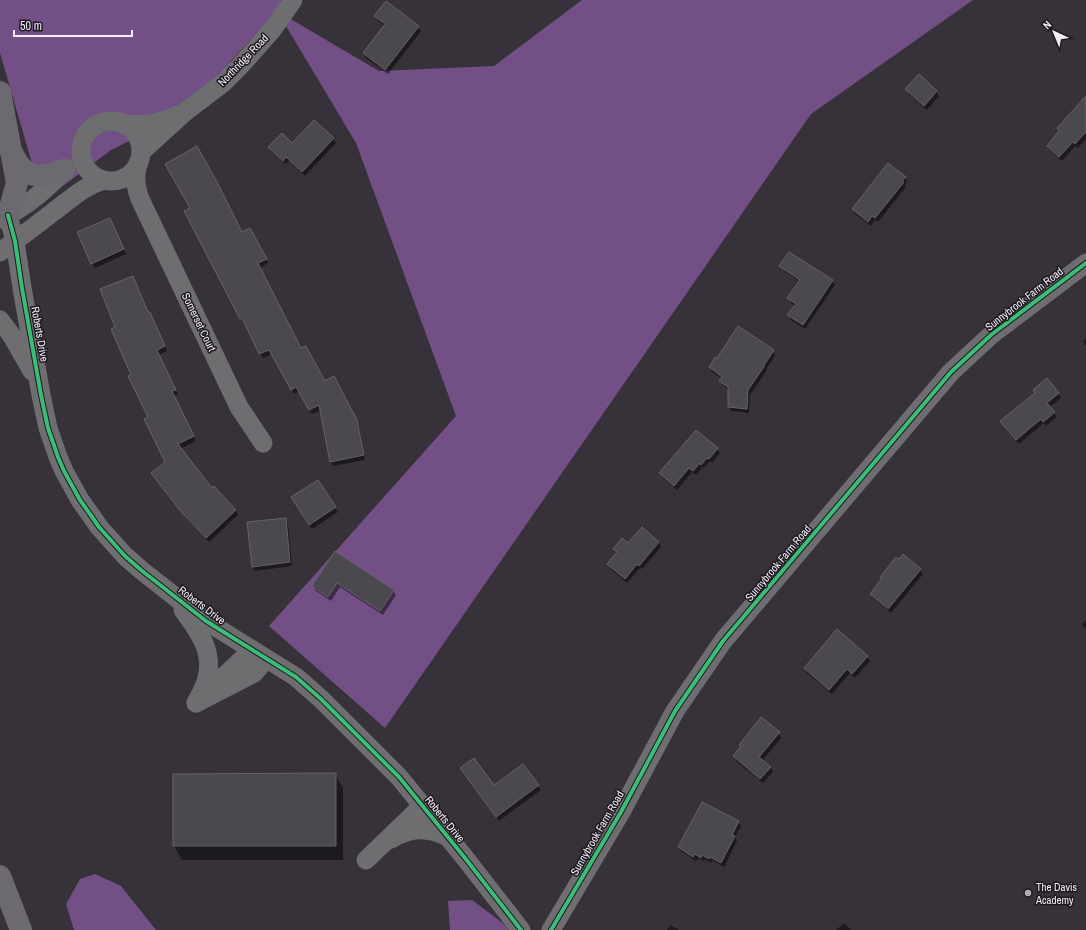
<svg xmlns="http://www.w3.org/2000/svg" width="1086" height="930" font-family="'Archivo Narrow',sans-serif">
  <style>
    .forest { fill: #724f84 }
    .shadow { fill: #0007 }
    .building { fill: #4c484f; stroke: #676269 }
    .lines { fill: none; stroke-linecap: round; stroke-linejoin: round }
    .minor { stroke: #6e6d70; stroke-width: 19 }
    .highway { stroke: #6d6970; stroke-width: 22 }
    .cycleway-casing { stroke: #1d1920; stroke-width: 6 }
    .cycleway { stroke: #3abd76; stroke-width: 4 }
    .poi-dot { fill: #b2acb6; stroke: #1d1920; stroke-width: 1.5 }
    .labels { text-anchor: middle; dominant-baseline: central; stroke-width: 3; stroke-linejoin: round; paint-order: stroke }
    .street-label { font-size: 11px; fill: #f4edf8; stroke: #1d1920 }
    .poi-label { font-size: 11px; fill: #f4edf8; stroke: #1d1920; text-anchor: start }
  </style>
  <rect width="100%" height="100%" fill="#37323a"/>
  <g class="forest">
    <polygon points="0,0 281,0 277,11 379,71 494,66 582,0 973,0 811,114 385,728 269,626 456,416 356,143 277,11 194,101 160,126 111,150 43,201 0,53"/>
    <polygon points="95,874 121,886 156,930 74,930 66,904 80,879"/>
    <polygon points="472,900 504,924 509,930 450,930 448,901"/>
  </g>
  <g class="shadow">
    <polygon points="375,16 418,27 421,31 388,74 366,58 364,53 385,26 378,21"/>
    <polygon points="919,76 937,92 939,96 927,110 909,94 907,89"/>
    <polygon points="1086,108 1086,139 1078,148 1075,146 1062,161 1050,150 1048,146"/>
    <polygon points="333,138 336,143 305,176 289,161 286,164 272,152 270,148"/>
    <polygon points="905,177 907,182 905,185 906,187 878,222 875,220 871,226 855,214 853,209"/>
    <polygon points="110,219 126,254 95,268 92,263"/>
    <polygon points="250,229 268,263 260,268 301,350 325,382 336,382 359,425 365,460 333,466 331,462 321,410 312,414 300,391 294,394 272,354 263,358 245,322 244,322 241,318 242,233"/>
    <polygon points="781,266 832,281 835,285 805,329 791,320 788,315 795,306 791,303 788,298 800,282 783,270"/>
    <polygon points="133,277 148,313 152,317 167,351 159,355 178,394 174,396 196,441 180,449 211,490 236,510 238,515 209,542 185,517 155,478 166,463 132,375 116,328"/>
    <polygon points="1086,339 1086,346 1083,341"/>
    <polygon points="773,351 775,356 766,369 767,370 750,395 749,413 731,411 729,407 729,390 723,385 721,381 722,379 712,372 710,367"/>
    <polygon points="1058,393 1061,398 1050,407 1057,417 1046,426 1044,423 1019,444 1001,422"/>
    <polygon points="717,449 720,453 712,463 710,461 704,468 703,467 696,475 692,472 677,490 663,478 661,474"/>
    <polygon points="318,481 338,512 312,529 294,502"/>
    <polygon points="285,519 288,524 292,566 255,571 252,566"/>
    <polygon points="642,529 659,543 661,547 642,569 640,568 627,583 611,569 609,564 616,553 614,549 628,544"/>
    <polygon points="335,553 393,591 396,595 383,615 340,587 331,601 315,590 313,586"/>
    <polygon points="903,556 920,570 923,574 891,613 873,598 871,594"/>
    <polygon points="1086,620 1086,630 1082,624"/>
    <polygon points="867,657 870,661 855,678 850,673 832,694 807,673 805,668"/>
    <polygon points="779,733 781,738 762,761 771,767 773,772 763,783 736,761 734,756 741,747 740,745"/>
    <polygon points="523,765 541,790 499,821 464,773 494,787"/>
    <polygon points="335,774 343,788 343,860 182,860 174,846"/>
    <polygon points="738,822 741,826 735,838 737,841 724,867 712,860 711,863 705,859 704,861 698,858 696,861 681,851 679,847"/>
    <polygon points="844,923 851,930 836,930"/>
    <polygon points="670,925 679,930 667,930"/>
  </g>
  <g class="building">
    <polygon points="386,1 419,26 385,70 363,53 385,24 374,16"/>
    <polygon points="919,74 937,91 924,106 905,89"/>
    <polygon points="1086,96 1086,132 1075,144 1073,142 1059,157 1047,146 1059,131 1057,128"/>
    <polygon points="314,120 334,138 302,172 286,157 283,161 268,147 282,133 292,143"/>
    <polygon points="197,146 217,182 242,232 250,228 267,259 258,263 301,348 306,346 325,381 334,376 357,420 364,455 330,462 319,405 309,410 296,387 291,390 269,350 259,354 242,318 240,319 184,211 190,208 165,164"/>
    <polygon points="888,163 906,177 902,181 904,182 875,218 872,216 868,222 852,209"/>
    <polygon points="110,218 124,249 91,264 77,232"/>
    <polygon points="789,252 833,280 803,325 787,315 796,304 787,298 800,280 779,266"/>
    <polygon points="133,276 148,312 150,312 165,346 157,350 176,390 172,391 194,436 178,444 212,488 214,486 236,510 206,538 182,513 151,473 165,462 144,419 148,417 128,376 131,375 111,329 115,327 100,289"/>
    <polygon points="738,326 774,350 764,365 765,365 748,390 747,409 728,407 728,387 719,381 722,377 709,367 715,357 717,358"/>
    <polygon points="1047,378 1059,393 1047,403 1055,412 1043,422 1041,419 1016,440 1000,421 1035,393 1033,390"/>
    <polygon points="696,430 718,448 709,459 707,458 701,465 700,463 693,471 689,468 674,486 659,473"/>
    <polygon points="318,480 336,507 309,525 291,497"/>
    <polygon points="286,518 290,562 252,567 247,522"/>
    <polygon points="642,527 659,542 639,566 637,564 625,579 607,564 617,552 613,549 622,538 628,543"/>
    <polygon points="335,551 394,590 380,611 337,583 328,597 312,586"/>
    <polygon points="903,554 921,569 888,609 870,594 882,578 880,577 896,557 899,559"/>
    <polygon points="837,629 868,656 852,674 847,669 829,690 804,668"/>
    <polygon points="761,717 780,732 759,757 771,767 760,779 733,756 741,746 739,745"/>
    <polygon points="474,758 494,785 523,764 539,785 496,817 460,768"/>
    <polygon points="336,773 336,846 173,846 173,774"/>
    <polygon points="702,802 739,821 732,835 735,836 721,863 710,857 709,859 702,855 701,858 695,854 693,857 678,847"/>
  </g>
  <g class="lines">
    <g class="minor">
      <circle cx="111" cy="151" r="30"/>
      <path d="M125,124C146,126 159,123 178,115"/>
      <polyline points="141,152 185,112 223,83 241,65 272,30 293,0"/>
      <path d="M139,161C134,175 135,185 140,199L239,407L263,443"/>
      <polyline points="8,215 15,241 22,288 41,395 48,428 58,457 64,471 80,500 90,514 99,527 125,556 141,570 206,621 296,677 321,699 399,777 465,858 521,930"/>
      <path d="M1,219C25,207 48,189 65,168"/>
      <path d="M0,252C18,239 35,226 52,213C71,199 82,187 104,180"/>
      <polyline points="0,320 12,336 32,371"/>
      <path d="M183,610C198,631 214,650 207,678C205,687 200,695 196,703"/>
      <polyline points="213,687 252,650"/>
      <polyline points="196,703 254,673 266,659"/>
      <path d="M391,839C411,827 428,827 448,837"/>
      <polyline points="366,860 422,806"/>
      <polyline points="551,930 621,812 675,711 723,641 951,372 991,335 1086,263"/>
    </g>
    <g class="highway">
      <polyline points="0,92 17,183 8,215 0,213"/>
      <path d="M11,151C14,156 16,161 19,165C32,181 47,175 64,170"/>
      <polyline points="0,876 21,930"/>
    </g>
    <g class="cycleway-casing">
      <g id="cycleway">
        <polyline points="8,215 15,241 22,288 41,395 48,428 58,457 64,471 80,500 90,514 99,527 125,556 141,570 206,621 296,677 321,699 399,777 465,858 521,930"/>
        <polyline points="551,930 621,812 675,711 723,641 951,372 991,335 1086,263"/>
      </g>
    </g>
    <use href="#cycleway" class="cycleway"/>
  </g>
  <circle class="poi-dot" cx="1028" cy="893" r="4"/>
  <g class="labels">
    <g class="street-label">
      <text transform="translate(243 60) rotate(-46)">Northridge Road</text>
      <text transform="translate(1024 299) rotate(-38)">Sunnybrook Farm Road</text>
      <text transform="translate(199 322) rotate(64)">Somerset Court</text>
      <text transform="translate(40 334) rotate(80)">Roberts Drive</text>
      <text transform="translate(778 563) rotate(-50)">Sunnybrook Farm Road</text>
      <text transform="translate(202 605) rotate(37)">Roberts Drive</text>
      <text transform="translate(445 819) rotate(51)">Roberts Drive</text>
      <text transform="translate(597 833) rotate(-60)">Sunnybrook Farm Road</text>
    </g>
    <g class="poi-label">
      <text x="1036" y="887">The Davis<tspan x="1036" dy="13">Academy</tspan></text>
    </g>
  </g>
  <g transform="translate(1054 32) rotate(316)" stroke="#1d1920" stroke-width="3" paint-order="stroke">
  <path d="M0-3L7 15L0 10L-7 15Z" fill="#f4edf8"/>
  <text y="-6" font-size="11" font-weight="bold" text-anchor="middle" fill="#f4edf8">N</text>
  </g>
  <path d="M14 30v6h118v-6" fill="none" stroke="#f4edf8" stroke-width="2"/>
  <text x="20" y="30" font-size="12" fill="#f4edf8" stroke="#1d1920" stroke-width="3" paint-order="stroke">50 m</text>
</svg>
